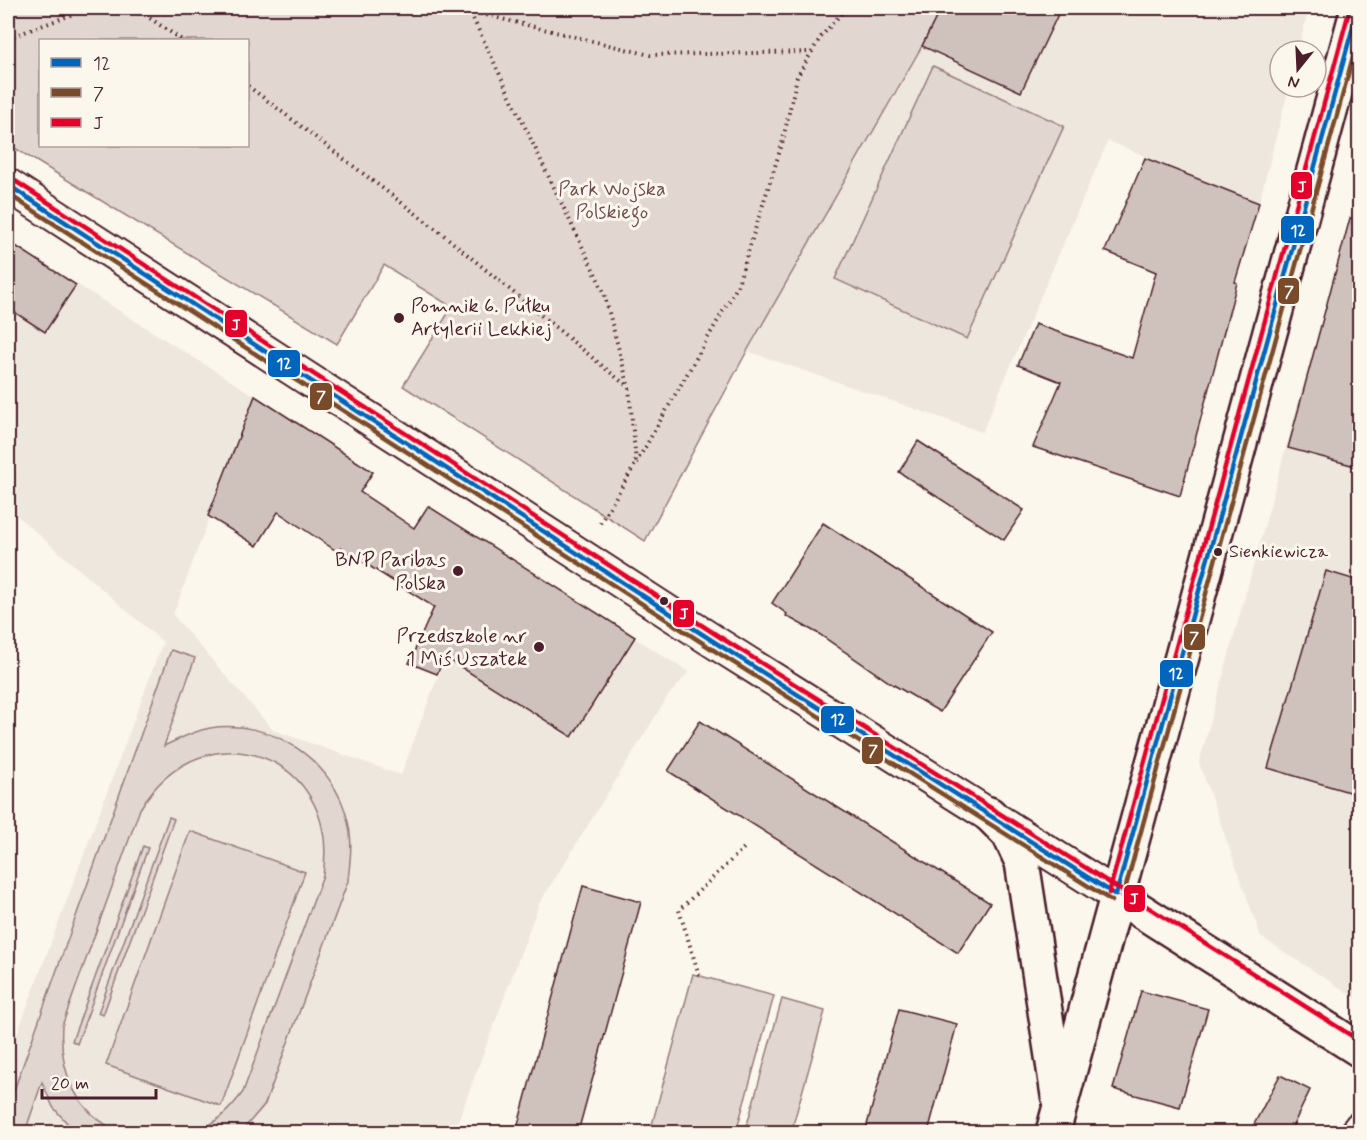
<svg xmlns="http://www.w3.org/2000/svg" width="1367" height="1140" font-family="Mynerve,sans-serif">
  <style>
    .built { fill: #eee7de }
    .green { fill: #e2d7d0; stroke: #967b7e; stroke-width: 1.5; fill-rule: evenodd }
    .building { fill: #cfc2bc; stroke: #4a1f2b; stroke-width: 1.5 }
    .lines { fill: none; stroke-linecap: round; stroke-linejoin: round }
    .minor-casing { stroke: #4a1f2b; stroke-width: 36 }
    .tertiary-casing { stroke: #4a1f2b; stroke-width: 38 }
    .primary-casing { stroke: #4a1f2b; stroke-width: 38 }
    .path { stroke: #4a1f2b; stroke-width: 4; stroke-dasharray: 1.5 4.5; stroke-linecap: butt }
    .minor { stroke: #fbf7ec; stroke-width: 32 }
    .tertiary { stroke: #fbf7ec; stroke-width: 33 }
    .primary { stroke: #fbf7ec; stroke-width: 33 }
    .bus-1-casing { stroke: #fbf7ec; stroke-width: 9 }
    .bus-2-casing { stroke: #fbf7ec; stroke-width: 9 }
    .bus-3-casing { stroke: #fbf7ec; stroke-width: 9 }
    .bus-1 { stroke: #0065bd; stroke-width: 4.5 }
    .bus-2 { stroke: #7a4b2a; stroke-width: 4.5 }
    .bus-3 { stroke: #e4002b; stroke-width: 4.5 }
    .poi-dot { fill: #4a1f2b; stroke: #fbf7ec; stroke-width: 2 }
    .labels { text-anchor: middle; dominant-baseline: central; stroke-width: 6; stroke-linejoin: round; paint-order: stroke }
    .bus-label { font-size: 18px; fill: #4a1f2b; stroke: #fbf7ec; text-anchor: start }
    .park-label { font-size: 20px; fill: #704d54; stroke: #fbf7ec }
    .poi-label { font-size: 20px; fill: #4a1f2b; stroke: #fbf7ec; text-anchor: end }
    .line-badge { stroke: #fbf7ec; stroke-width: 2 }
    .badge-label { font-size: 16px; text-anchor: middle; font-weight: bold; fill: #fff }
  </style>
  <rect width="100%" height="100%" fill="#fbf7ec"/>
  <filter id="ink" filterUnits="userSpaceOnUse"><feTurbulence type="fractalNoise" baseFrequency=".0167" numOctaves="2"/><feDisplacementMap in="SourceGraphic" scale="12" xChannelSelector="R" yChannelSelector="G"/><feConvolveMatrix kernelMatrix="1 2 1 2 8 2 1 2 1" color-interpolation-filters="sRGB"/></filter>
  <g filter="url(#ink)">
    <g class="built">
      <polygon points="941,8 1309,8 1298,51 1280,51 1280,87 1289,87 1259,203 1108,141 982,432 747,351 922,46"/>
      <polygon points="1359,183 1359,1000 1261,937 1199,763"/>
      <polygon points="8,241 255,396 173,615 273,730 401,775 445,657 500,554 689,672 668,696 539,904 454,1132 8,1132 8,1058 163,642 8,508"/>
    </g>
    <g class="green">
      <path d="M8,8H941L922,46L747,351L645,541L403,386L452,307L384,265L337,344L8,144ZM40,40H248V146H40Z"/>
      <polygon points="933,66 1064,126 967,339 835,279"/>
      <path d="M171,650L195,658L164,746C179,739 193,731 210,728C272,718 335,761 348,822C353,842 350,861 348,881L265,1104L241,1132H197C217,1122 230,1110 243,1092L323,875C342,754 203,704 140,809L62,1026C59,1072 76,1113 120,1132H75L53,1107L42,1082L25,1132H8V1107Z"/>
      <polygon points="169,817 174,819 103,1015 98,1013"/>
      <polygon points="190,831 305,872 221,1106 106,1065"/>
      <polygon points="143,846 148,848 77,1044 72,1041"/>
      <polygon points="693,974 774,996 736,1132 650,1132"/>
      <polygon points="782,999 825,1011 791,1132 745,1132"/>
    </g>
    <g class="building">
      <polygon points="941,8 1061,8 1021,92 922,46"/>
      <polygon points="1145,158 1259,203 1235,282 1237,283 1180,496 1033,447 1061,382 1018,365 1035,324 1132,358 1156,272 1105,251"/>
      <polygon points="1350,218 1359,219 1359,451 1355,466 1288,448"/>
      <polygon points="8,241 76,285 45,332 8,308"/>
      <polygon points="255,396 373,472 360,492 414,528 428,506 635,637 572,737 445,657 437,674 409,663 434,607 341,548 338,552 278,512 257,546 208,516"/>
      <polygon points="918,441 1024,510 1004,540 899,472"/>
      <polygon points="823,523 992,632 940,712 892,684 819,634 786,616 787,614 772,603"/>
      <polygon points="1326,571 1359,581 1359,795 1268,768"/>
      <polygon points="700,721 990,903 958,953 668,771"/>
      <polygon points="583,886 641,902 578,1132 516,1132"/>
      <polygon points="1141,991 1208,1009 1180,1107 1113,1089"/>
      <polygon points="899,1009 957,1024 928,1132 865,1132"/>
      <polygon points="1280,1075 1310,1090 1290,1132 1250,1132"/>
    </g>
    <g class="lines">
      <g class="minor-casing">
        <g id="minor">
          <polyline points="8,185 716,643 1116,895"/>
          <polyline points="1357,1132 1360,1128"/>
        </g>
      </g>
      <g class="tertiary-casing">
        <polyline id="tertiary" points="1116,895 1360,1050"/>
      </g>
      <g class="primary-casing">
        <g id="primary">
          <polyline points="989,814 1009,834 1022,862 1058,1095"/>
          <polyline points="1053,1132 1358,8"/>
        </g>
      </g>
      <g class="path">
        <polyline points="135,8 182,40"/>
        <polyline points="439,8 469,11 650,55 811,52"/>
        <polyline points="468,8 603,290 629,388 636,463 599,525"/>
        <polyline points="8,38 90,8"/>
        <polyline points="248,86 440,232 628,387"/>
        <polyline points="636,463 737,287 782,144 797,77 820,38 846,8"/>
        <polyline points="699,975 679,910 746,846"/>
      </g>
      <use href="#minor" class="minor"/>
      <use href="#tertiary" class="tertiary"/>
      <use href="#primary" class="primary"/>
      <g class="bus-1-casing">
        <g id="bus-1">
          <polyline points="8,185 716,643 1116,895"/>
          <polyline points="1116,895 1358,8"/>
        </g>
      </g>
      <g class="bus-2-casing">
        <g id="bus-2">
          <polyline points="8,194 712,649 1112,901"/>
          <polyline points="1123,897 1360,31"/>
        </g>
      </g>
      <g class="bus-3-casing">
        <g id="bus-3">
          <polyline points="12,179 720,637 1360,1041"/>
          <polyline points="1109,893 1350,8"/>
        </g>
      </g>
      <use href="#bus-1" class="bus-1"/>
      <use href="#bus-2" class="bus-2"/>
      <use href="#bus-3" class="bus-3"/>
    </g>
  </g>
  <g class="poi-dot">
    <circle cx="399" cy="318" r="6"/>
    <circle cx="1218" cy="552" r="5"/>
    <circle cx="458" cy="571" r="6"/>
    <circle cx="664" cy="601" r="5"/>
    <circle cx="539" cy="647" r="6"/>
  </g>
  <g class="labels">
    <g class="bus-label">
      <text x="1229" y="552">Sienkiewicza</text>
    </g>
    <g class="park-label">
      <text x="612" y="189">Park Wojska<tspan x="612" dy="23">Polskiego</tspan></text>
    </g>
    <g class="poi-label">
      <text x="411" y="306" text-anchor="start">Pomnik 6. Pułku<tspan x="411" dy="23">Artylerii Lekkiej</tspan></text>
      <text x="446" y="560">BNP Paribas<tspan x="446" dy="23">Polska</tspan></text>
      <text x="527" y="636">Przedszkole nr<tspan x="527" dy="23">1 Miś Uszatek</tspan></text>
    </g>
  </g>
  <g class="line-badge">
    <rect x="1290" y="171" width="23" height="29" rx="6" fill="#e4002b"/>
    <rect x="1280" y="215" width="35" height="29" rx="6" fill="#0065bd"/>
    <rect x="1277" y="277" width="23" height="28" rx="6" fill="#7a4b2a"/>
    <rect x="224" y="309" width="24" height="29" rx="6" fill="#e4002b"/>
    <rect x="267" y="349" width="34" height="29" rx="6" fill="#0065bd"/>
    <rect x="309" y="382" width="24" height="29" rx="6" fill="#7a4b2a"/>
    <rect x="672" y="599" width="23" height="29" rx="6" fill="#e4002b"/>
    <rect x="1183" y="623" width="23" height="28" rx="6" fill="#7a4b2a"/>
    <rect x="1159" y="659" width="35" height="29" rx="6" fill="#0065bd"/>
    <rect x="820" y="705" width="35" height="29" rx="6" fill="#0065bd"/>
    <rect x="861" y="736" width="23" height="29" rx="6" fill="#7a4b2a"/>
    <rect x="1123" y="884" width="23" height="29" rx="6" fill="#e4002b"/>
  </g>
  <g class="badge-label">
    <text x="1302" y="192">J</text>
    <text x="1298" y="236">12</text>
    <text x="1289" y="297">7</text>
    <text x="236" y="330">J</text>
    <text x="284" y="369">12</text>
    <text x="321" y="402">7</text>
    <text x="684" y="619">J</text>
    <text x="1194" y="643">7</text>
    <text x="1176" y="679">12</text>
    <text x="838" y="725">12</text>
    <text x="873" y="756">7</text>
    <text x="1134" y="904">J</text>
  </g>
  <rect width="1367" height="1140" fill="none" stroke="#fbf7ec" stroke-width="30"/>
  <rect x="15" y="15" width="1337" height="1110" fill="none" stroke="#4a1f2b" stroke-width="2" filter="url(#ink)"/>
  <rect x="39" y="39" width="210" height="108" fill="#fbf7ec" stroke="#b4a19f" stroke-width="1.5"/>
  <rect x="51" y="58" width="30" height="9" fill="#0065bd" stroke="#b4a19f" stroke-width="1.5"/>
  <text x="93" y="69" font-size="18" fill="#4a1f2b">12</text>
  <rect x="51" y="88" width="30" height="9" fill="#7a4b2a" stroke="#b4a19f" stroke-width="1.5"/>
  <text x="93" y="99" font-size="18" fill="#4a1f2b">7</text>
  <rect x="51" y="118" width="30" height="9" fill="#e4002b" stroke="#b4a19f" stroke-width="1.5"/>
  <text x="93" y="129" font-size="18" fill="#4a1f2b">J</text>
  <g transform="translate(1298 69) rotate(198)"><circle r="28" fill="#fbf7ec" stroke="#b4a19f" stroke-width="1.5"/>
  <path d="M0-4.5L10 22L0 15L-10 22Z" fill="#4a1f2b"/>
  <text y="-9" font-size="16" font-weight="bold" text-anchor="middle" fill="#4a1f2b">N</text>
  </g>
  <path d="M42 1089v9h114v-9" fill="none" stroke="#4a1f2b" stroke-width="3"/>
  <text x="51" y="1089" font-size="18" fill="#4a1f2b" stroke="#fbf7ec" stroke-width="4.5" paint-order="stroke">20 m</text>
</svg>
